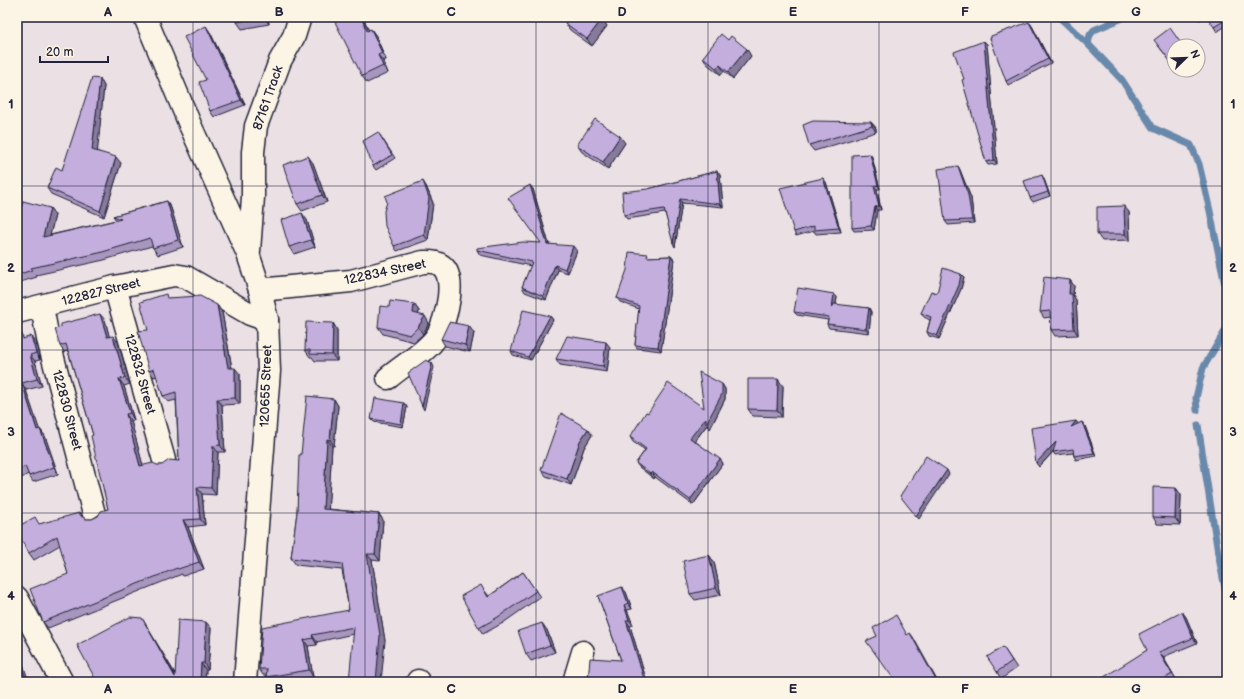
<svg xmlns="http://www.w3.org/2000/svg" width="1244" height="699" font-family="'Balsamiq Sans',sans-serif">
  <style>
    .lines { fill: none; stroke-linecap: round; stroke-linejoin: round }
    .stream { stroke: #6889ab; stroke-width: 7 }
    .minor-casing { stroke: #22223b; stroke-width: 25 }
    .minor { stroke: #fcf5e5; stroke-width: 22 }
    .wall { fill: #a896be; stroke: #22223b }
    .shaded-wall { fill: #887a9b; stroke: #22223b }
    .building { fill: #c3aedd; stroke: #22223b }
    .grid { fill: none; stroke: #22223b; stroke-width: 1; stroke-opacity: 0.55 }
    .labels { text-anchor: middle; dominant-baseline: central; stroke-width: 3.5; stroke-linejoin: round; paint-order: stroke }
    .street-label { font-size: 13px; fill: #22223b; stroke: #fcf5e5 }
    .neatline { fill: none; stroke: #22223b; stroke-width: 1.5 }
    .grid-label { font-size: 13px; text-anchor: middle; font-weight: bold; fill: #22223b }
  </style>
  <rect width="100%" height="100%" fill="#ebe0e3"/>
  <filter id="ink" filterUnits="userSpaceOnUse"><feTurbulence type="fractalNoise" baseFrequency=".025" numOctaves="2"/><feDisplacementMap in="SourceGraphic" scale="8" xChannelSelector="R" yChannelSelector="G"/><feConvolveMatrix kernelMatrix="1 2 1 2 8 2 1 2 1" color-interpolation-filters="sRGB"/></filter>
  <g filter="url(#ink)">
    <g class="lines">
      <g class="stream">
        <polyline points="1059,17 1088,44 1122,80 1153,128 1191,145 1199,164 1210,211 1227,295"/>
        <polyline points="1088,44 1090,35 1094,30 1125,17"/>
        <polyline points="1197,410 1196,398 1203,368 1227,328"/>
        <polyline points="1198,425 1218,553 1227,598"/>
      </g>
      <g class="minor-casing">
        <g id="minor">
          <polyline points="145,17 191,127 248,254 260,290 267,320 269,371 245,682"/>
          <polyline points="249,251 253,197 253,152 256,126 280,61 294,36 300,17"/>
          <polyline points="115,287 164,460"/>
          <path d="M260,290L351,281L423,262C428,262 434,261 439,264C459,274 446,321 437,336C427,352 403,365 388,378"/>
          <polyline points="42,307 48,339 94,514"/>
          <polyline points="17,312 115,287 174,275 186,277 250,314 267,320"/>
          <polyline points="17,598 62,682"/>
          <polyline points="418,681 418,682"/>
          <polyline points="574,682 583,652"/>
        </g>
      </g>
      <use href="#minor" class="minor"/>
    </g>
    <g class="wall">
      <polygon points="237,17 268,17 269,24 242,29 237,22"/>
      <polygon points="363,17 369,31 371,29 376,36 386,60 383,61 388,73 367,83 362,76"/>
      <polygon points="1196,17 1206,17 1199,20"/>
      <polygon points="1227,17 1227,25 1217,32 1214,27"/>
      <polygon points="602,19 607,26 592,46 570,30 565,23"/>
      <polygon points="1029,22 1032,26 1051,63 1008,85 1006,81"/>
      <polygon points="210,32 245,105 214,117 210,111 206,80"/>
      <polygon points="728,40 751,56 733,79 724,71 721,75 707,64 703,57"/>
      <polygon points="984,41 987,44 997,164 988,165 986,162 964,79"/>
      <polygon points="1157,44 1174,46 1174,65 1173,65"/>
      <polygon points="100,79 104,86 97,151 121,163 104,217 51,194 47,188 62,170"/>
      <polygon points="871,122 876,128 876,132 814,151 809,145"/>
      <polygon points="380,135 395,158 376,170 373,166"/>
      <polygon points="625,143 608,169 582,152 577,145"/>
      <polygon points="870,154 872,157 880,189 877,189 881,210 877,210 874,230 854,231 852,228"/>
      <polygon points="313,163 327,202 302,211 297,204"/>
      <polygon points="958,166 960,170 971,198 974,223 948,225 945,221"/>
      <polygon points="717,171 720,175 723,207 682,203 675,247 665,213 627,219 624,215 648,189"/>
      <polygon points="1044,179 1050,196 1033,202 1030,198"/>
      <polygon points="826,182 841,232 816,234 814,231 796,236 794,232"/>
      <polygon points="426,186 433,203 428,240 397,251 394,246"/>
      <polygon points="533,189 549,244 577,251 568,273 558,270 546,300 525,292 522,287 531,266 480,255 477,250 541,243"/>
      <polygon points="167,201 171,208 183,247 158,255 153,248 152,246 104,260 36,275 37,277 17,283 17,225 50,208 55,215 50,235 116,220 113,216"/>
      <polygon points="1129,212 1130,240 1102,241 1097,234"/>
      <polygon points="307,220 315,247 294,254 289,247"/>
      <polygon points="671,256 674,260 661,351 637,348 635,345 639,309 620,302 617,298 649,257"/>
      <polygon points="964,277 961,289 939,339 929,336 927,332 930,320 924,317 921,313 937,293"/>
      <polygon points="1070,280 1074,286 1073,295 1076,300 1078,335 1055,336 1051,330 1051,317 1044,318 1040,312"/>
      <polygon points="837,297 836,305 869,308 871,312 869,333 829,328 827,324 828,320 797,315 794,312"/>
      <polygon points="169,298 217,305 222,312 232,368 240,374 240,404 222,405 225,452 218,452 216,495 202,494 205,525 188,527 204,569 183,576 182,574 48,628 43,622 68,574 60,545 34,560 29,553 40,524 81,516 86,519 92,519 108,509 93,435 68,351 64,352 60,346 105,320 109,336 118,342 130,384 124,386 134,420 131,421 143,466 162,465 179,461 176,400 168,402 163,396 157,376 154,377 149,371 148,330"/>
      <polygon points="414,304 419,311 418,315 429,323 423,334 414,342 383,334 378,327 389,307"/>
      <polygon points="550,316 553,320 531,360 513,355 511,351"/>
      <polygon points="333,323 337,330 337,361 315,361 312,357 310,357 305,350"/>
      <polygon points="474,333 470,352 445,346 441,339"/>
      <polygon points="17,336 36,343 40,360 35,361 42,386 26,390 39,430 40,429 45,436 58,474 33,482 28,474 17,481"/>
      <polygon points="610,347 607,372 560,365 556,359"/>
      <polygon points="722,384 725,389 725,399 710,429 707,425 695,441 723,463 693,505 655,477 654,479 639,467 636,463 645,450 633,442 630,437 648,413 704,408"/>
      <polygon points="783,386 782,417 753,416 748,409"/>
      <polygon points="334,399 338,406 334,446 332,446 328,509 379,514 383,520 380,561 372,560 385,641 353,634 317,642 317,645 308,646 313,677 279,682 270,682 266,677 266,675 263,675 259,669 349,610 342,570 296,565 291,558 297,512 301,455"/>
      <polygon points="404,403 407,407 403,427 374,422 371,419"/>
      <polygon points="1076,421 1078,424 1082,422 1085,426 1096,456 1076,460 1074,456 1073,453 1055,455 1053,452 1039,467"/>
      <polygon points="588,429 592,435 584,448 571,485 546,476 541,470"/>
      <polygon points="1176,488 1181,495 1180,525 1157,524 1153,517"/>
      <polygon points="709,555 714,562 721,595 695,600 690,594"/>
      <polygon points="523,572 540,597 503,623 483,634 479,628 485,591 489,596"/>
      <polygon points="626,592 632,609 627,610 633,625 630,626 647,682 588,682 621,660 598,596"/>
      <polygon points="1182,612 1186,617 1197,643 1163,657 1176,679 1171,682 1103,682 1147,650"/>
      <polygon points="146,625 176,675 211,628 208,670 206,670 205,682 97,682"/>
      <polygon points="547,630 555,652 531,661 526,654"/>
      <polygon points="1003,647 1017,668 1001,679 997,672"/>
    </g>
    <g class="shaded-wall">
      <polygon points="264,17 268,17 269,24"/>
      <polygon points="361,17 363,17 372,38 367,31"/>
      <polygon points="602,19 607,26 592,46 587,39"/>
      <polygon points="1029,22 1032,26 1051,63 1048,59"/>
      <polygon points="206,26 210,32 245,105 241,100"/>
      <polygon points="371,29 376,36 386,60 382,53"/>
      <polygon points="984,41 987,44 997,164 994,160"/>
      <polygon points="747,49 751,56 733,79 728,72"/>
      <polygon points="378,55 383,61 388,73 383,66"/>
      <polygon points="720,65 724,71 721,75 716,68"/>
      <polygon points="100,79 104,86 97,156 92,150"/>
      <polygon points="871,122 876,128 876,132 872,126"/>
      <polygon points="620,136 625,143 608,169 603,162"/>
      <polygon points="870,154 872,157 880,189 878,185"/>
      <polygon points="308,156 313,163 327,202 322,195"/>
      <polygon points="116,157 121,163 104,217 100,211"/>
      <polygon points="958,166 960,170 971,198 974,223 972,220"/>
      <polygon points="717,171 720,175 723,207 720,204"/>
      <polygon points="1042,175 1044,179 1050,196 1048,192"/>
      <polygon points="823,178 826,182 841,232 839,228"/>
      <polygon points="423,181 426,186 433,203 428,240 424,235"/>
      <polygon points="530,185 533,189 550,248 547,244"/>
      <polygon points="874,186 877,189 881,210 879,206"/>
      <polygon points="680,199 682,203 675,247 673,243"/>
      <polygon points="167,201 171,208 183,247 178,240"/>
      <polygon points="1124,206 1129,212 1130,240 1125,234"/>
      <polygon points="875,207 877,210 874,230 871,226"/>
      <polygon points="50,208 55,215 48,244 43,237"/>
      <polygon points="302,213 307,220 315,247 311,240"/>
      <polygon points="573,246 577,251 568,273 565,269"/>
      <polygon points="671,256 674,260 661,351 658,347"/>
      <polygon points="555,265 558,270 546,300 543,296"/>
      <polygon points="961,274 964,277 961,289 939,339 937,336"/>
      <polygon points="1070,280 1074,286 1073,295 1076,300 1078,335 1074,329 1069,294"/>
      <polygon points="834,294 837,297 835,311 832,308"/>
      <polygon points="414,304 419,311 418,320 413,313"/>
      <polygon points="217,305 222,312 233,375 228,368"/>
      <polygon points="869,308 871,312 869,333 866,329"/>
      <polygon points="100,314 105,320 111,343 107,337"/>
      <polygon points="425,316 429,323 423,334 418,327"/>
      <polygon points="550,316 553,320 531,360 528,357"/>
      <polygon points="333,323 337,330 337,361 332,355"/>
      <polygon points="469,326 474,333 470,352 465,345"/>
      <polygon points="31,336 36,343 40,360 36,353"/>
      <polygon points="113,336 118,342 130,384 125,378"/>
      <polygon points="606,342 610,347 607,372 603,366"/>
      <polygon points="30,355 35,361 42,386 37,379"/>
      <polygon points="432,363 434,367 424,410 422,406"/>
      <polygon points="235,368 240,374 240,404 235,398"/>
      <polygon points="119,379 124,386 134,420 130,413"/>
      <polygon points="778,379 783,386 782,417 777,410"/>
      <polygon points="22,383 26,390 42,437 37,430"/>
      <polygon points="722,384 725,389 725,399 710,429 707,425 693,443 690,438"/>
      <polygon points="217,399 222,405 225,452 220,445"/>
      <polygon points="334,399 338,406 334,446 330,440"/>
      <polygon points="404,403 407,407 403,427 401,424"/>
      <polygon points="126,414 131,421 145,473 140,466"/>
      <polygon points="1076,421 1079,425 1071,427"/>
      <polygon points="1082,422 1085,426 1096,456 1094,453"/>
      <polygon points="40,429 45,436 58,474 54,467"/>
      <polygon points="588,429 592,435 584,448 571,485 567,479 580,441"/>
      <polygon points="327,439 332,446 328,516 323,509"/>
      <polygon points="1056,442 1058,446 1039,467 1036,463"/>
      <polygon points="213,446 218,452 216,495 211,488"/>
      <polygon points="720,459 723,463 693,505 690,500"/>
      <polygon points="947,470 949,474 919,519 916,516"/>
      <polygon points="652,472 655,477 654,479 650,474"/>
      <polygon points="197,487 202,494 205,525 200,519"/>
      <polygon points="1176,488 1181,495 1180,525 1175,518"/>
      <polygon points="379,514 383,520 380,561 375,554"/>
      <polygon points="183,520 188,527 204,569 199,562"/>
      <polygon points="367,554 372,560 385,641 381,682 376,682"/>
      <polygon points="709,555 714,562 721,595 716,588"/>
      <polygon points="622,587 626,592 632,609 628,603"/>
      <polygon points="624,605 627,610 633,625 629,620"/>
      <polygon points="1182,612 1186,617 1197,643 1193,638"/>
      <polygon points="142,618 146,625 179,682 175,677"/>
      <polygon points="626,620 630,626 647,682 645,682"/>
      <polygon points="206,622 211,628 208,670 204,663"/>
      <polygon points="542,623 547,630 555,652 550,645"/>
      <polygon points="910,633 913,637 938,682 937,682"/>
      <polygon points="312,635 317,642 317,645 313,638"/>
      <polygon points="304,640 308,646 313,677 309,670"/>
      <polygon points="1159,652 1163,657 1176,679 1172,674"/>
      <polygon points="18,657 23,664 29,682 27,682"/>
      <polygon points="201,663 206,670 205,682 200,682"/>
    </g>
    <g class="building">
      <polygon points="237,17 263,17 237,22"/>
      <polygon points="335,17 361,17 367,31 371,29 382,53 378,55 383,66 362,76 333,18"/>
      <polygon points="569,17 599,17 602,19 587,39 565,23"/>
      <polygon points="1207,17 1227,17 1227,19 1214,27"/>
      <polygon points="1029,22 1048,59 1006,81 990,38 991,38 991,36"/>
      <polygon points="206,26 241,100 210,111 199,82 206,80 184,37"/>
      <polygon points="1170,28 1183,46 1174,46 1174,59 1171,62 1154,40"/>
      <polygon points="721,34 728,40 731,36 747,49 728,72 720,65 716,68 703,57"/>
      <polygon points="984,41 994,160 986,162 962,80 964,79 954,52"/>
      <polygon points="92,78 100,79 92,150 116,157 100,211 47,188 56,167 62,170"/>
      <polygon points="595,119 620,136 603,162 577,145"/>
      <polygon points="813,121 871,122 872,126 809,145 803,125"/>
      <polygon points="378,132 392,155 373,166 363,141"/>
      <polygon points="870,154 878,185 874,186 879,206 875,207 871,226 852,228 852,155"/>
      <polygon points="308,156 322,195 297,204 283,165"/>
      <polygon points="958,166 968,195 972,220 945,221 938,169"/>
      <polygon points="717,171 720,204 680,199 673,243 664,209 624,215 622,192 648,189"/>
      <polygon points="1042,175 1048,192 1030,198 1024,181"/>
      <polygon points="823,178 839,228 814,230 814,226 794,232 780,188"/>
      <polygon points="423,181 429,198 424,235 394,246 385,226 384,211 387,202 385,196"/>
      <polygon points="530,185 547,244 573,246 565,269 555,265 543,296 522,287 532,262 477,250 477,248 523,242 541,243 508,198"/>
      <polygon points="23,201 50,208 43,237 121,219 113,216 167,201 178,240 153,248 150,238 99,253 31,268 32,270 17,275 17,225"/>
      <polygon points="1124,206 1125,234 1097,234 1097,207"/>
      <polygon points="302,213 311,240 289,247 281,220"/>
      <polygon points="629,252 648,254 647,257 671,256 658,347 635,345 639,306 617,298 627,270"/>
      <polygon points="943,268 961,274 959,285 937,336 927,332 931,317 921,313 931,291 937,293"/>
      <polygon points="1044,277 1070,280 1069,294 1072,294 1074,329 1051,330 1050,311 1040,312"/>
      <polygon points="798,288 834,294 832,308 834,304 869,308 866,329 827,324 829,317 794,312"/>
      <polygon points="166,294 167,298 200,296 217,305 228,368 235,368 235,398 217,399 220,445 213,446 211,488 197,487 200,519 183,520 199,562 178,569 177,568 43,622 30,589 68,574 57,536 29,553 17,532 17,527 35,517 39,524 79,513 81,516 86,519 92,519 98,516 101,511 108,509 91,436 93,435 66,344 60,346 55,329 61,327 61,324 100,314 107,337 113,336 125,378 119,379 130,413 126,414 140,466 153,463 157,465 162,465 169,460 179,461 176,392 163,396 154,369 149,371 138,331 148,330 140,302"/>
      <polygon points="390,301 414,304 413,313 425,316 418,327 410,335 378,327 380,306 389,307"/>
      <polygon points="523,310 550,316 528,357 511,351"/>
      <polygon points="306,322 333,323 332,355 310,354 310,350 305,350"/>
      <polygon points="449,322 469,326 465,345 441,339"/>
      <polygon points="22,334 23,339 31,336 36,353 30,355 37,379 22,383 37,430 40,429 54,467 29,476 25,466 17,472 17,336"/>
      <polygon points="567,336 606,342 603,366 556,359"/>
      <polygon points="426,360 432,363 422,406 408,373"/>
      <polygon points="699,372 722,384 722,394 706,424 706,418 690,438 720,459 690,500 652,472 650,474 636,463 646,449 630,437 646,412 648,413 668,383 704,408"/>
      <polygon points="748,379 778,379 777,410 748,409"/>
      <polygon points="307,396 334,399 330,440 327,439 323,509 379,514 375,554 367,554 380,635 376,682 349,682 354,627 312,635 313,638 304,640 309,670 266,677 267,669 259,669 262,627 349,610 342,564 291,558 297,512 299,455 301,455"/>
      <polygon points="375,398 404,403 401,424 371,419"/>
      <polygon points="561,413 588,429 580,441 567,479 541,470"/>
      <polygon points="1076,421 1071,427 1082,422 1094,453 1074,456 1073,449 1053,452 1056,442 1036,463 1031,428"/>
      <polygon points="926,456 947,470 916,516 900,496"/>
      <polygon points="1153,487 1176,488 1175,518 1153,517"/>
      <polygon points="709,555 716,588 690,594 683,561"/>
      <polygon points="523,572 536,591 498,617 479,628 461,596 481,585 488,597"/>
      <polygon points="622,587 628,603 624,605 629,620 626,620 645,682 588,682 590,658 621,660 598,596"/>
      <polygon points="1182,612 1193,638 1159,652 1172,674 1159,682 1103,682 1101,679 1147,650 1139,634"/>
      <polygon points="896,615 907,635 910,633 937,682 896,682 866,641 877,636 873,628"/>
      <polygon points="130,617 142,618 175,677 178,620 206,622 204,663 201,663 200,682 97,682 77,645"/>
      <polygon points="542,623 550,645 526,654 518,631"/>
      <polygon points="1003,647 1012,661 997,672 987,657"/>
      <polygon points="17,657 18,657 27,682 17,682"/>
    </g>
  </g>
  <path class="grid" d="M193,17V682M365,17V682M536,17V682M708,17V682M879,17V682M1051,17V682M17,186H1227M17,350H1227M17,513H1227"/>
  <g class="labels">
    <g class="street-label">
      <text transform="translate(268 98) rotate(-71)">87161 Track</text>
      <text transform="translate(385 272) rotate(-12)">122834 Street</text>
      <text transform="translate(101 292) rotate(-14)">122827 Street</text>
      <text transform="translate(140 374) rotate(74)">122832 Street</text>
      <text transform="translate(266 386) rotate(-88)">120655 Street</text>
      <text transform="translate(67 410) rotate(75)">122830 Street</text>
    </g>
  </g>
  <rect width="1244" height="699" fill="none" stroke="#fcf5e5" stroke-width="44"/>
  <g transform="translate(1186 58) rotate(67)"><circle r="19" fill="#fcf5e5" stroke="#a5a1a1"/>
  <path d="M0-3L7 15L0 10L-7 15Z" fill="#22223b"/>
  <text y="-6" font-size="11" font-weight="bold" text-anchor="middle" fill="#22223b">N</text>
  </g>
  <path d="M40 56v6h68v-6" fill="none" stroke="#22223b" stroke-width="2"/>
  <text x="46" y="56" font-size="12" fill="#22223b" stroke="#fcf5e5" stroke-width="3" paint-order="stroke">20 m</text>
  <rect x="22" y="22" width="1200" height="655" class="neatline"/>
  <g class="grid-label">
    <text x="108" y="16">A</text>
    <text x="279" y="16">B</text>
    <text x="451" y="16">C</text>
    <text x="622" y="16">D</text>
    <text x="793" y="16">E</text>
    <text x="965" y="16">F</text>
    <text x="1136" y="16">G</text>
    <text x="11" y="108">1</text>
    <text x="1233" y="108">1</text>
    <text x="11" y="272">2</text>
    <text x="1233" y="272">2</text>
    <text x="11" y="436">3</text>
    <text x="1233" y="436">3</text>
    <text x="11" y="600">4</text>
    <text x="1233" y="600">4</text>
    <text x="108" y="693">A</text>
    <text x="279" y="693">B</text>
    <text x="451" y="693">C</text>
    <text x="622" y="693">D</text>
    <text x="793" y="693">E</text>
    <text x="965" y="693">F</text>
    <text x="1136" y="693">G</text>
  </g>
</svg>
